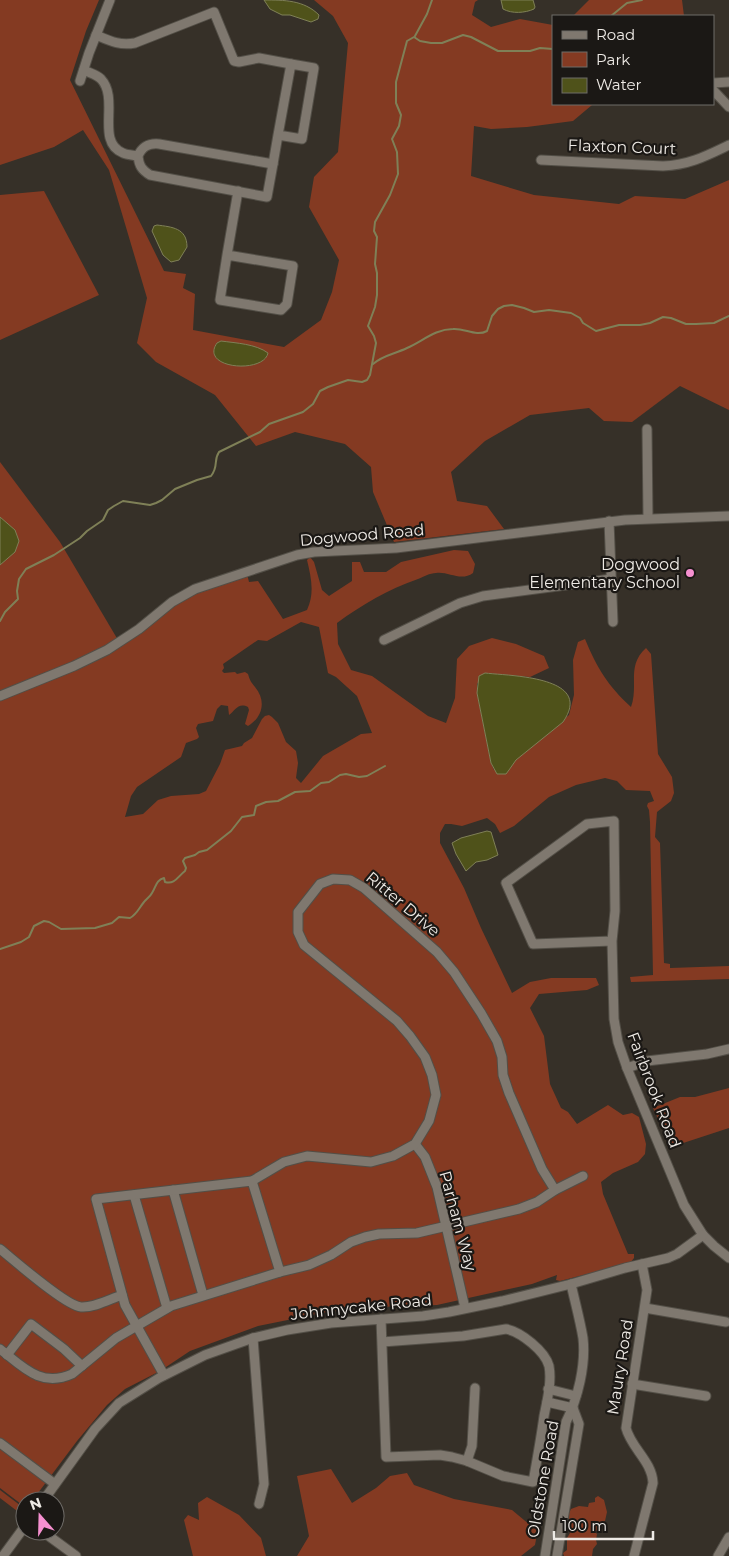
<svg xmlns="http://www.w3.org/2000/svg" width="729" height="1556" font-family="Montserrat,sans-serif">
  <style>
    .green { fill: #843a22; fill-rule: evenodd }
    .water { fill: #4f521a; stroke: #7f8057 }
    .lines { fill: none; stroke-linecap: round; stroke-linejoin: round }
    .stream { stroke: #7f8057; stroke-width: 2 }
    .minor-casing { stroke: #534f47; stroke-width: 11 }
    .minor { stroke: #7f786f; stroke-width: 9 }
    .poi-dot { fill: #f690d0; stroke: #1b1815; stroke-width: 2 }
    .labels { text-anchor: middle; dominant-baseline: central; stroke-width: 4.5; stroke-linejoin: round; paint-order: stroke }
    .street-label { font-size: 16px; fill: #eeeae5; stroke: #1b1815 }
    .poi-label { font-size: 16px; fill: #eeeae5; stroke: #1b1815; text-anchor: end }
  </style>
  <rect width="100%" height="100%" fill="#363028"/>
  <g class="green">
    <polygon points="0,0 99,0 86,31 70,80 164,271 186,274 183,288 195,294 193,330 284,347 321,320 332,292 339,260 309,207 314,177 338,152 348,43 333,16 314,0 478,0 475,2 472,15 491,27 520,19 553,25 553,104 592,104 592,105 573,121 527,127 491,129 474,126 471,176 534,195 619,204 635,196 685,199 729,180 729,410 680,386 632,422 604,421 589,408 530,415 485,441 451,472 457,501 487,506 504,529 394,542 373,492 371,467 345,444 295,432 256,446 215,395 156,362 137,343 147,298 109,170 83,130 54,147 0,165"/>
    <polygon points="589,0 682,0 684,16 573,16"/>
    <polygon points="44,191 99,295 0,340 0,195"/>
    <polygon points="0,462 60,542 118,640 96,652 0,692"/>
    <path d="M454,550L468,551L475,564L473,573C461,582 448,571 436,573C430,573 423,577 418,579C387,590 363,604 337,623L338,644L351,670L372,676L428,716L446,723L455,698L457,659L469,646L492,638L516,644L544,656L549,668L530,677L485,673L477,684V693L491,763L494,770H509L515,760L569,715L574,695L573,660L578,642L585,639C597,668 608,686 631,707C639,685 626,666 646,648L651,654L658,754L672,777L674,793L671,801L657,812L655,837L660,843L664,963L670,964V968L729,966V979L631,982L630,977L653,975L650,822L649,810L647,806L648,803L654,801L650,791L626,790L617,781L605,778L576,785L549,797L514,826L500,833L495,824L487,818L462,826L451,824H445L440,833V843L464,888L481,928L512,993L530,982L551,978H596L599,985L587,990L539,994L530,1008L544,1036L550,1084L561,1108L568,1112L577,1124L608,1105L623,1115L632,1113L639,1117L646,1144L645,1154L638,1162L613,1173L601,1182L603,1194L628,1254H634V1258L630,1263L560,1281L556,1280L557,1275L532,1284L437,1305L347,1308L258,1326L190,1351L160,1371L125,1389L107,1405L77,1441L32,1501H25V1507L0,1488V698L77,668L183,598L247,574L249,582L258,581L283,619L307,610C315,593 311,577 307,560L310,557L314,562L322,590L329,596L352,581V562H360L364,572H386L401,562ZM301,622L319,627L328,673L336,677L357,696L372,733L361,734L323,756L301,783L296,778L298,763L296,751L286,742L278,723L272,717L269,715L265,716L262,719L252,738L244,743L242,746L225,750L220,764L206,791L199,794L171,796L158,800L143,814L125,817L131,796L137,787L181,757L186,743L197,739L199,737L196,728L198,724L213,721L217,709L221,705L228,706L229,715C235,711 238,702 248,707L249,710L245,724L248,726C262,718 267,701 255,687C251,682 250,681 248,674L245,672L237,674L235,672L224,673L222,671L224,668L223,664L258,640L267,641Z"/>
    <polygon points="729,1088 729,1128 671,1147 653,1108 680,1097 695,1097"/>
    <polygon points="331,1469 352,1503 376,1488 390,1476 407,1473 414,1485 454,1499 512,1510 530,1525 540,1518 535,1545 521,1556 297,1556 309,1536 297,1476"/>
    <polygon points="0,1490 25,1509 21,1514 0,1498"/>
    <polygon points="598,1496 604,1500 607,1512 605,1521 600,1523 600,1527 595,1532 597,1534 596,1540 597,1544 593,1549 592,1556 564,1556 563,1553 567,1550 567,1538 570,1533 568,1527 570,1523 568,1515 571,1509 579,1506 588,1507 589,1503 595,1502 595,1498"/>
    <polygon points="207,1497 239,1515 261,1538 266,1556 193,1556 184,1520 188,1515 199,1520 198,1503"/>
  </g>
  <g class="water">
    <path d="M264,0C284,0 304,0 319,15L318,19L311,22L290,15H282L270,9Z"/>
    <path d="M501,0H533L535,7L534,9C525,13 512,14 503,9Z"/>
    <path d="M157,225C172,227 187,228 187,247L179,260L171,262L163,255L152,231L154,226Z"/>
    <path d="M221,341C236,343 256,344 268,353C264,374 199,369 217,343Z"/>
    <polygon points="0,517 15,530 19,541 15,552 0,565"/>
    <path d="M485,673C510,676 595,676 563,722L516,760L509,770L506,774H497L491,763L477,693L479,676Z"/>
    <polygon points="487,831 491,832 498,855 487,860 476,862 466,871 456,854 452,843 461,838"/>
  </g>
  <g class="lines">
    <g class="stream">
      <polyline points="611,16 627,3 642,0"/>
      <polyline points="415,36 427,14 432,0"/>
      <path d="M373,364C383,355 395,354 407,348C423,341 435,329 453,329C465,328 476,337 487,331L492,316L498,309L504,306L512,305L524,308L534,312L549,310L571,313L580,318L583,323L596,331L619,325H640L650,323L663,317L671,318L686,324H696L714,323L729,316"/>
      <path d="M0,621L5,612L18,599L17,591L19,579L26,569L54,555L80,538L87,531L103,520L108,510L114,506L123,501L150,505L156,503L162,500L175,489L197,480L211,476C219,466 213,461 219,452L260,432L269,424L303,412L313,404L320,391L328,387L348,380L362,382L367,380L370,375L376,343L374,336L368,326L375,307L377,295V273L375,264L377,237L374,231L375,222L390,195L398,174L397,152L392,139L399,126L401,115L396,103V82L407,41L414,37L420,41L431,43H442L463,35L471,37L498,51H530L540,48L553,49"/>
      <path d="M0,949L21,942L29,937L34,926L44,921L49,922L61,929L95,928L112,923L119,917L130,918C137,914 139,908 144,902C146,899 150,897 152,893C156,887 156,880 164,878L165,882C175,885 178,876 185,871L186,868L183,861L185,858L195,855L199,852L207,850L231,831L242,817L254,815L256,806L266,802L278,801L295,792L310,791L321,783L329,782L340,775L346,774L359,777L367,776L385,766"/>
    </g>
    <g class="minor-casing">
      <g id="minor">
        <path d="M96,35C110,41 120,46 135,43L214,12L234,61L239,62L259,58L291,64"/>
        <path d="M84,70C89,73 96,74 101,79C120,99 95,142 123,153C127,155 133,155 138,156C139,166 142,170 150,175L267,197L273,164L159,144C148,143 142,147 138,156"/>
        <polyline points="80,81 89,53 110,0"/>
        <polyline points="713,83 729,82"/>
        <polyline points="713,90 729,107"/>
        <path d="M541,160L663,166C689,165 706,156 729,145"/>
        <polyline points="273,164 278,135 302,139 314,68 291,64 278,135"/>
        <polyline points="227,255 220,300 281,310 287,304 293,266 227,255 238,191"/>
        <polyline points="647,429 648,518"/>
        <polyline points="609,521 613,622"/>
        <polyline points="384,640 460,603 483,596 611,579"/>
        <polyline points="0,696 74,666 107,650 139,629 172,602 195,589 297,555 314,552 396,548 625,520 729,516"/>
        <polyline points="612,941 533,944 506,883 587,824 614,821 615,911 612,941 614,1019 618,1042 627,1068 684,1205 703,1235 714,1246 729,1258"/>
        <polyline points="627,1068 647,1061 707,1054 729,1049"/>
        <polyline points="415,1144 425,1157 437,1187 465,1308"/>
        <polyline points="252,1181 284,1162 307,1156 371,1162 393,1156 415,1144 429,1121 436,1095 432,1075 425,1057 410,1036 397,1021 304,945 298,932 298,912 320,884 333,879 350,880 364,888 437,952 454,972 481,1013 497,1041 502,1057 503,1075 509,1093 542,1169 555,1190"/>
        <polyline points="173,1190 203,1295"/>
        <polyline points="134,1195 167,1308"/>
        <path d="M0,1249C15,1261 66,1306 81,1307C94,1308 110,1299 122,1295"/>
        <polyline points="280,1272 309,1265 331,1255 351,1242 365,1237 379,1234 417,1233 519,1209 537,1202 555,1190 583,1176"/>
        <polyline points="645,1308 726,1322"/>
        <path d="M381,1319L386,1457L440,1455L452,1457L467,1461L503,1476L533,1482C537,1460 541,1438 544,1416C547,1401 552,1382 549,1366C545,1351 521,1332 506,1329L463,1336L382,1342"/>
        <polyline points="253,1338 264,1484 259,1504"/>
        <path d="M0,1349C23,1367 41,1388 72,1374L116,1338L171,1306L280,1272L252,1181L96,1199L125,1305L164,1375"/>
        <polyline points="7,1355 31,1324 64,1349 82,1366"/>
        <polyline points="632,1384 706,1396"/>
        <polyline points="548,1389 576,1396"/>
        <polyline points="547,1402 573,1408"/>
        <polyline points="0,1443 55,1484"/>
        <polyline points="467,1461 472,1446 475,1388"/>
        <polyline points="43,1501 95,1429 119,1403 159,1378 205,1355 253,1338 287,1330 331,1323 423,1316 449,1312 502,1301 571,1284 625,1268 668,1258 677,1254 703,1235"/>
        <polyline points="42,1531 76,1556"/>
        <polyline points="3,1556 25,1526"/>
        <path d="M545,1556L566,1422C578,1398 586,1365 583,1338C580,1320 575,1302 571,1284"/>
        <polyline points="557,1556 579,1424 573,1408"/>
        <path d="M634,1556L653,1483C652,1461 631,1448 626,1428L647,1290L642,1264"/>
        <polyline points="718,1556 729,1537"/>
      </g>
    </g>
    <use href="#minor" class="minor"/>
  </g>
  <circle class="poi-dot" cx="690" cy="573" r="5"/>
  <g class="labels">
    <g class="street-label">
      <text transform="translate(622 147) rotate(2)">Flaxton Court</text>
      <text transform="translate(362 535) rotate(-5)">Dogwood Road</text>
      <text transform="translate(403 904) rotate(40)">Ritter Drive</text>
      <text transform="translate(654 1090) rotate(69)">Fairbrook Road</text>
      <text transform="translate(458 1221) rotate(75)">Parham Way</text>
      <text transform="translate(361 1307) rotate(-6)">Johnnycake Road</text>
      <text transform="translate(620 1367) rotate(-81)">Maury Road</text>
      <text transform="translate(543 1479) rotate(-80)">Oldstone Road</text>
    </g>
    <g class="poi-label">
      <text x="680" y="564">Dogwood<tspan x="680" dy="18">Elementary School</tspan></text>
    </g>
  </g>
  <rect x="552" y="15" width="162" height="90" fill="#1b1815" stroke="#6f6c68"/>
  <rect x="562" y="31" width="25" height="8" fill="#7f786f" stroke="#6f6c68"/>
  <text x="596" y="40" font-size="15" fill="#eeeae5">Road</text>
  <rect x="562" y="52" width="25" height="15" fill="#843a22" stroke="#6f6c68"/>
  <text x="596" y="65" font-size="15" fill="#eeeae5">Park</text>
  <rect x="562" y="78" width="25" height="15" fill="#4f521a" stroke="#6f6c68"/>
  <text x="596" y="90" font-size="15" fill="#eeeae5">Water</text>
  <g transform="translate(40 1516) rotate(340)"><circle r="24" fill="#1b1815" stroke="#6f6c68"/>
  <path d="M0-4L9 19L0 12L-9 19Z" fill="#f690d0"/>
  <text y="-8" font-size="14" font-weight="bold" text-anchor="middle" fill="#eeeae5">N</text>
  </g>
  <path d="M554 1531v8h99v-8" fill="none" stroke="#eeeae5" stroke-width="2.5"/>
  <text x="562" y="1531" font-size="15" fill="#eeeae5" stroke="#1b1815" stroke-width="4" paint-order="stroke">100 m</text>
</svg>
